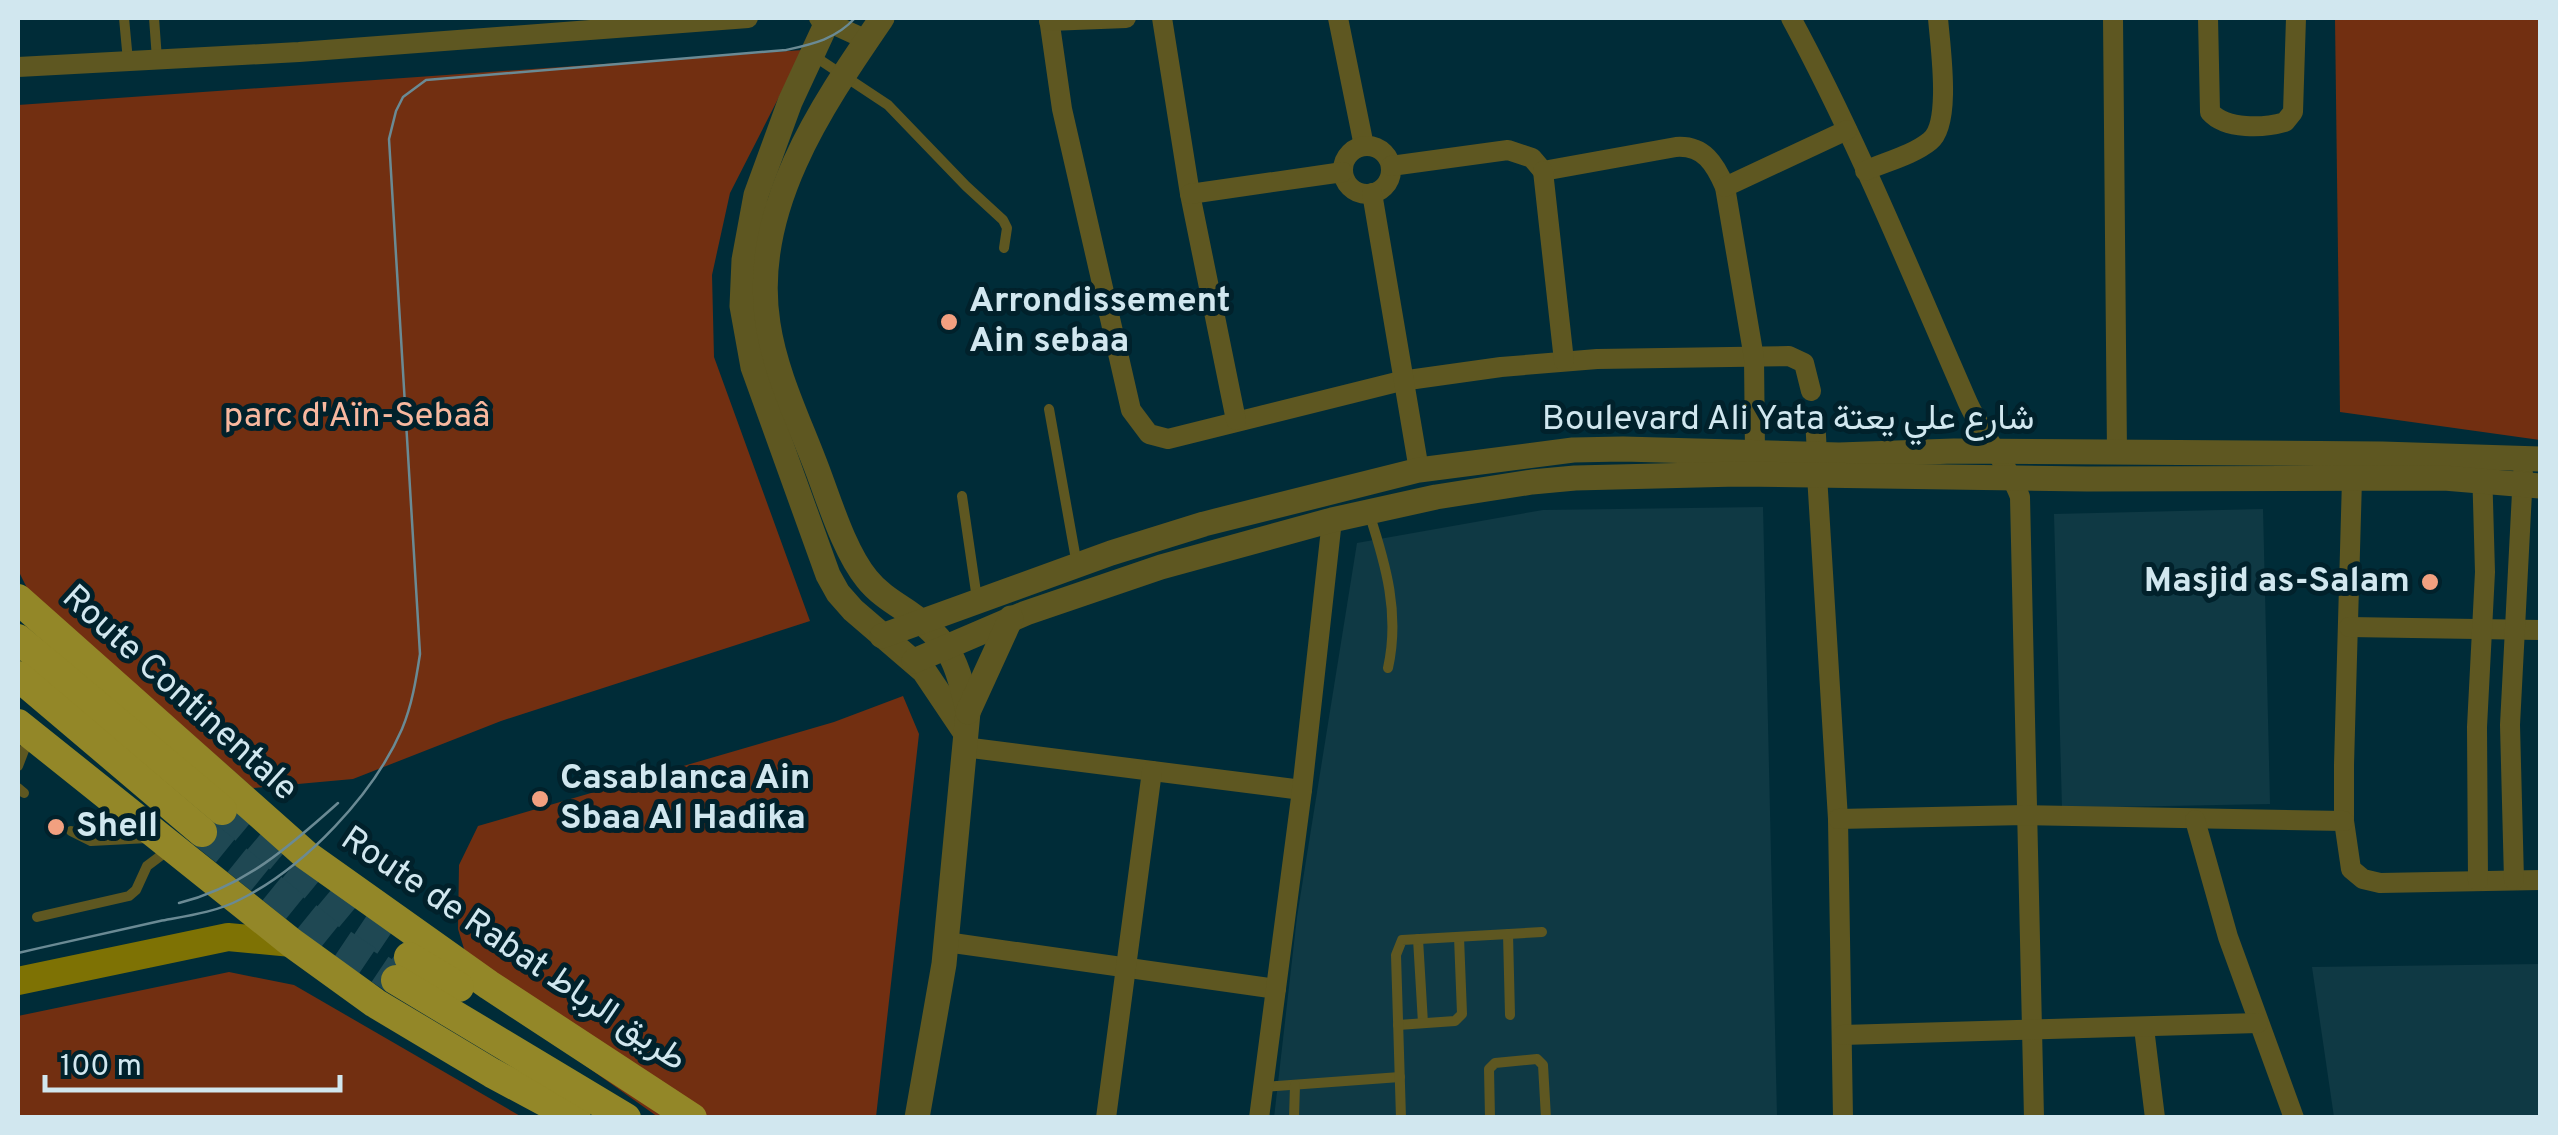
<svg xmlns="http://www.w3.org/2000/svg" width="2558" height="1135" font-family="Overpass,Vazirmatn,sans-serif">
  <style>
    .built { fill: #0f3944 }
    .green { fill: #722f11 }
    .lines { fill: none; stroke-linecap: round; stroke-linejoin: round }
    .primary-tunnel { stroke: #1f4853; stroke-width: 30; stroke-dasharray: 30 15; stroke-linecap: butt }
    .service { stroke: #5e5721; stroke-width: 10 }
    .minor { stroke: #5e5721; stroke-width: 20 }
    .tertiary { stroke: #5e5721; stroke-width: 25 }
    .secondary { stroke: #7e7204; stroke-width: 28 }
    .primary { stroke: #938728; stroke-width: 30 }
    .tram { stroke: #6a8a94; stroke-width: 2.5 }
    .poi-dot { fill: #f2a080; stroke: #01212b; stroke-width: 4 }
    .labels { text-anchor: middle; dominant-baseline: central; stroke-width: 10; stroke-linejoin: round; paint-order: stroke }
    .poi-label { font-size: 35px; font-weight: bold; fill: #d1e7ef; stroke: #01212b; text-anchor: start }
    .park-label { font-size: 35px; fill: #f8b89f; stroke: #01212b }
    .street-label { font-size: 35px; fill: #d1e7ef; stroke: #01212b }
  </style>
  <rect width="100%" height="100%" fill="#002c38"/>
  <g class="built">
    <polygon points="1763,507 1777,1117 1274,1118 1297,917 1357,543 1543,510"/>
    <polygon points="2263,509 2270,804 2062,808 2054,514"/>
    <polygon points="2540,964 2540,1117 2334,1117 2312,967"/>
  </g>
  <g class="green">
    <polygon points="2335,18 2540,18 2540,440 2340,412"/>
    <polygon points="803,50 730,193 712,275 714,357 810,621 501,721 353,779 253,788 28,590 18,570 18,105"/>
    <polygon points="903,696 919,734 876,1117 658,1117 476,988 458,929 459,865 478,826 834,722"/>
    <polygon points="229,972 294,985 522,1117 18,1117 18,1016"/>
  </g>
  <g class="lines">
    <g class="primary-tunnel">
      <polyline points="222,810 355,921 409,957"/>
      <polyline points="202,832 332,937 396,980"/>
    </g>
    <g class="service">
      <polyline points="124,18 128,61"/>
      <polyline points="154,18 157,59"/>
      <polyline points="811,54 888,105 966,186 1003,220 1007,228 1004,248"/>
      <polyline points="1049,409 1077,565"/>
      <polyline points="962,496 977,599"/>
      <path d="M1369,513C1386,565 1400,614 1388,668"/>
      <polyline points="18,766 28,740"/>
      <polyline points="18,788 24,793"/>
      <polyline points="71,831 91,841 148,838"/>
      <polyline points="37,917 129,896 136,890 147,866 167,851"/>
      <polyline points="1508,934 1510,1015"/>
      <polyline points="1418,939 1423,1023"/>
      <polyline points="1398,1025 1455,1021 1462,1014 1459,937"/>
      <polyline points="1263,1087 1400,1077"/>
      <polyline points="1294,1118 1295,1085"/>
      <polyline points="1401,1118 1396,955 1402,940 1542,932"/>
      <polyline points="1490,1118 1489,1069 1495,1063 1537,1059 1543,1065 1546,1118"/>
    </g>
    <g class="minor">
      <polyline points="819,18 867,40"/>
      <polyline points="1049,18 1062,109 1131,410 1149,434 1168,439 1401,381 1501,367 1597,359 1789,356 1804,363 1811,391"/>
      <polyline points="1162,18 1190,194 1236,420"/>
      <polyline points="1338,18 1364,146"/>
      <path d="M1791,18C1858,142 1911,273 1968,403C1983,436 2009,466 2020,497L2034,1118"/>
      <polyline points="2113,18 2117,454"/>
      <path d="M2208,18L2210,112C2226,130 2264,128 2285,122L2293,112L2296,18"/>
      <polyline points="1049,21 1126,18"/>
      <polyline points="18,67 299,52 748,18"/>
      <circle cx="1367" cy="170" r="24"/>
      <path d="M1391,166L1508,150L1532,158L1543,171L1676,147C1704,145 1715,164 1725,187L1754,358L1755,453"/>
      <polyline points="1543,171 1564,361"/>
      <path d="M1865,171C1885,162 1913,155 1930,141C1952,124 1940,45 1938,18"/>
      <polyline points="1725,187 1847,130"/>
      <polyline points="1372,193 1419,470"/>
      <polyline points="1190,194 1343,172"/>
      <polyline points="1815,418 1817,454"/>
      <polyline points="1817,475 1838,819 1843,1118"/>
      <polyline points="2352,479 2344,765 2344,821 2351,869 2363,879 2380,883 2540,880"/>
      <polyline points="2349,627 2540,630"/>
      <polyline points="964,747 1302,790"/>
      <polyline points="1838,819 2025,815 2344,821"/>
      <polyline points="2195,820 2228,937 2294,1118"/>
      <polyline points="2514,880 2510,725 2523,473"/>
      <polyline points="2478,881 2477,727 2485,572 2482,467"/>
      <polyline points="946,942 1276,989"/>
      <polyline points="2144,1028 2155,1118"/>
      <polyline points="1842,1035 2258,1023"/>
      <polyline points="1106,1118 1152,771"/>
      <polyline points="1259,1118 1302,790 1332,520"/>
    </g>
    <g class="tertiary">
      <polyline points="829,18 790,102 756,195 744,260 742,306 753,367 828,575 838,593 853,610 924,671 965,732"/>
      <path d="M882,18C821,107 750,210 768,324C775,371 797,417 814,461C828,496 843,550 867,579C878,593 893,602 908,612C950,641 958,663 968,712L944,964L917,1118"/>
      <polyline points="882,636 1111,553 1204,524 1419,470 1573,450 1623,449 1839,455 1954,451 2382,454 2540,459"/>
      <polyline points="914,661 1026,613 1161,567 1332,520 1436,497 1532,482 1575,478 1738,474 2087,479 2444,478 2540,486"/>
      <polyline points="968,712 1011,618"/>
    </g>
    <polyline class="secondary" points="18,981 228,937 292,943"/>
    <g class="primary">
      <polyline points="18,599 306,855 489,985 692,1118"/>
      <polyline points="18,639 222,810"/>
      <polyline points="18,676 202,832"/>
      <polyline points="18,724 292,943 375,1003 492,1073 576,1118"/>
      <polyline points="409,957 459,987"/>
      <polyline points="396,980 626,1118"/>
    </g>
    <g class="tram">
      <path d="M179,903C244,887 290,846 338,803"/>
      <path d="M18,953C65,942 112,932 160,921C187,916 217,912 241,899C305,867 374,794 402,729C412,705 416,680 420,654L389,139L396,111L403,97L426,80L786,50C813,44 836,39 855,18"/>
    </g>
  </g>
  <g class="poi-dot">
    <circle cx="949" cy="322" r="10"/>
    <circle cx="2430" cy="582" r="10"/>
    <circle cx="540" cy="799" r="10"/>
    <circle cx="56" cy="827" r="10"/>
  </g>
  <g class="labels">
    <g class="poi-label">
      <text x="969" y="302">Arrondissement<tspan x="969" dy="40">Ain sebaa</tspan></text>
      <text x="2410" y="582" text-anchor="end">Masjid as-Salam</text>
      <text x="560" y="779">Casablanca Ain<tspan x="560" dy="40">Sbaa Al Hadika</tspan></text>
      <text x="76" y="827">Shell</text>
    </g>
    <g class="park-label">
      <text x="357" y="417">parc d'Aïn-Sebaâ</text>
    </g>
    <g class="street-label">
      <text x="1788" y="420">Boulevard Ali Yata شارع علي يعتة</text>
      <text transform="translate(179 694) rotate(42)">Route Continentale</text>
      <text transform="translate(513 950) rotate(34)">Route de Rabat طريق الرباط</text>
    </g>
  </g>
  <rect width="2558" height="1135" fill="none" stroke="#d1e7ef" stroke-width="40"/>
  <path d="M45 1075v15h295v-15" fill="none" stroke="#d1e7ef" stroke-width="5"/>
  <text x="60" y="1075" font-size="30" fill="#d1e7ef" stroke="#01212b" stroke-width="8" paint-order="stroke">100 m</text>
</svg>
